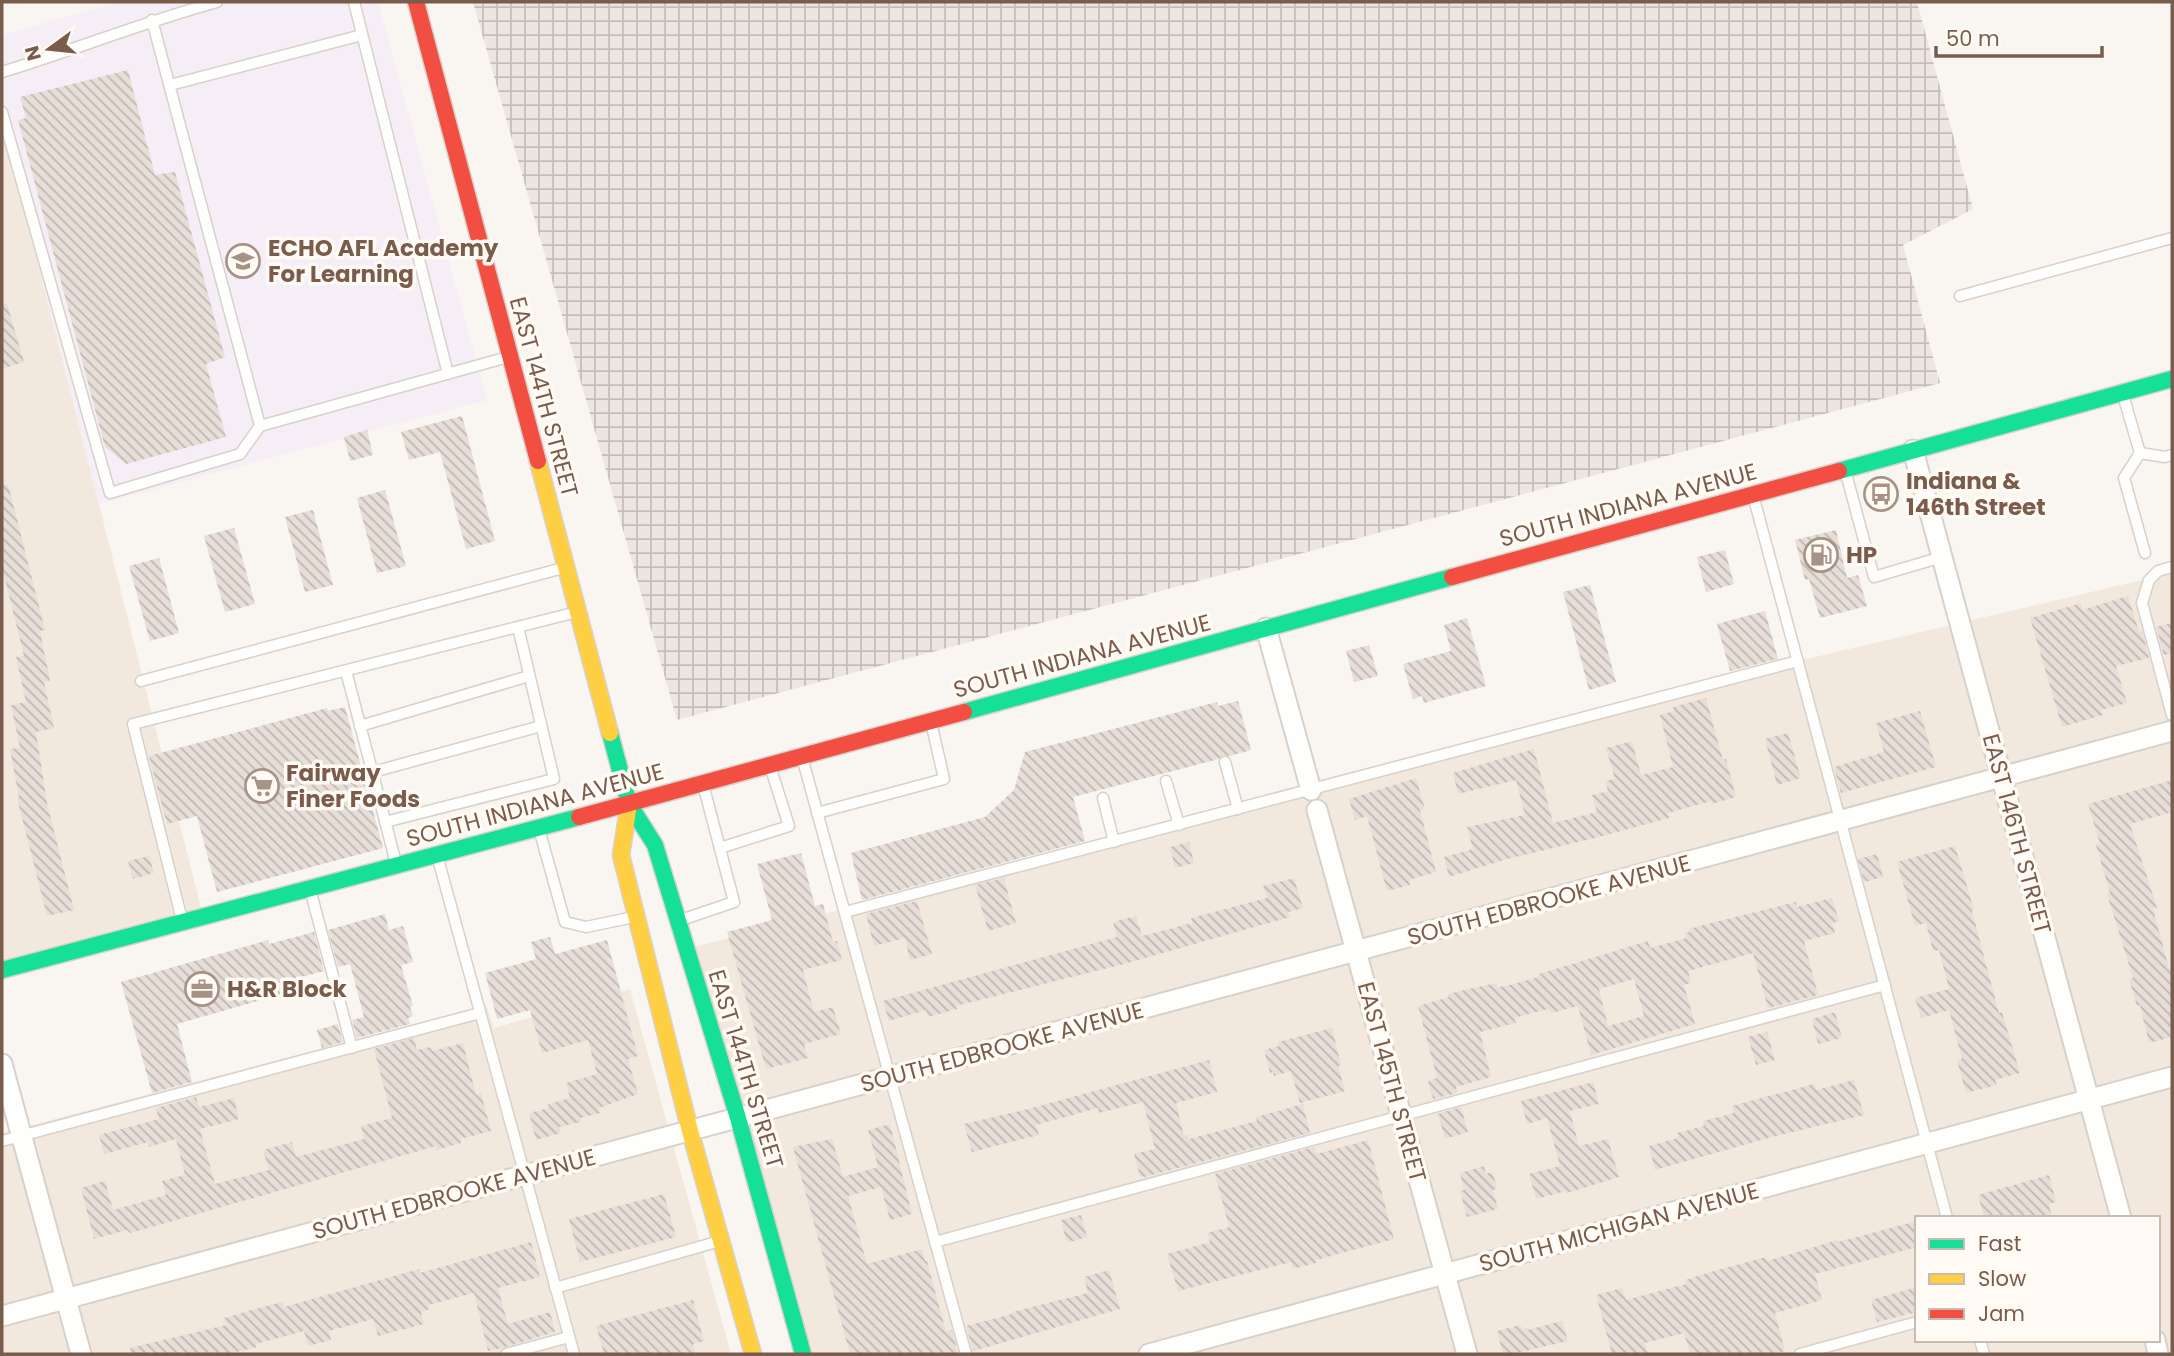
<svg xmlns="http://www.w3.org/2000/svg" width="2174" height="1356" font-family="Poppins,sans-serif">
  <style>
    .residential { fill: #f2e8de; fill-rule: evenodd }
    .industrial { fill: url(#industrial-grid) }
    .education { fill: #f6eef6 }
    .building { fill: url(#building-back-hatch); fill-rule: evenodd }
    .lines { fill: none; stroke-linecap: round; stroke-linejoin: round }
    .lane-casing { stroke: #d7d1cb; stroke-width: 13 }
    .street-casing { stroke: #d7d1cb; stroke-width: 23 }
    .fast-casing { stroke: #d9d2cb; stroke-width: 19 }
    .slow-casing { stroke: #d9d2cb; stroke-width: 19 }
    .jam-casing { stroke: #d9d2cb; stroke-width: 19 }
    .lane { stroke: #fefefd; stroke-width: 10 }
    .street { stroke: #fefefd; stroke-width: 19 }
    .fast { stroke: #16e098; stroke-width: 16 }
    .slow { stroke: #ffcf43; stroke-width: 16 }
    .jam { stroke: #f24e42; stroke-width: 16 }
    .labels { text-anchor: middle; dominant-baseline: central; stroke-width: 7; stroke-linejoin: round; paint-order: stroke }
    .poi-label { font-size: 23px; font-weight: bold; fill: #7a5c4d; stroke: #fffaf3; text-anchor: start }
    .street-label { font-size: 23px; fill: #7a5c4d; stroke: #fffaf3 }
  </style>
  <defs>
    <pattern id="industrial-grid" width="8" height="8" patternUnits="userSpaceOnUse" patternTransform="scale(1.75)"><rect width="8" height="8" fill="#ede5e0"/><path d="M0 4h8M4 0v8" fill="none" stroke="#c5bdb8"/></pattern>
    <pattern id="building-back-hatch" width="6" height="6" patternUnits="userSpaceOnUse" patternTransform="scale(1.75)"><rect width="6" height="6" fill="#e6ded7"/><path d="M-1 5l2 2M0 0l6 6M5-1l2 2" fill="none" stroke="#bfb7b1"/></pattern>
  </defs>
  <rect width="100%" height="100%" fill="#f9f5f0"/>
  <g class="residential">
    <polygon points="2,121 203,916 2,971"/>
    <path d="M2172,573V1354H797L686,949L1311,790L1798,661ZM1917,1218H2158V1340H1917Z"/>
    <polygon points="630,989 731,1354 2,1354 2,1133 486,1005 494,1028"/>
  </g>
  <polygon class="industrial" points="473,2 1917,2 1973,209 1903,245 1940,383 677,720"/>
  <polygon class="education" points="119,2 378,2 487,400 99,504 2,121 2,35"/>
  <g class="building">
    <polygon points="128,70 155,175 175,172 225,357 206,364 226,437 126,464 105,447 18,120 26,118 20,97"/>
    <polygon points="2,304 7,304 24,362 2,369"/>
    <polygon points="462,416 495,541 466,549 440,452 409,460 401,432"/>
    <polygon points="367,430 373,455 350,461 344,437"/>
    <polygon points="8,484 45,630 40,631 50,681 44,682 54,728 36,732 47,803 74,910 47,916 17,798 19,797 10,749 20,748 11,705 26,702 16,657 24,656 2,567 2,485"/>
    <polygon points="385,490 406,566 377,573 357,498"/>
    <polygon points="313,510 333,585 305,592 285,517"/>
    <polygon points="234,528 255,604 225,612 204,536"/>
    <polygon points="1836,530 1847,578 1858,575 1867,606 1820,618 1809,579 1805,580 1795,540"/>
    <polygon points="1725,550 1734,584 1706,592 1697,557"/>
    <polygon points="159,558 179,633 150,641 129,566"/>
    <polygon points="1590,585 1616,682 1589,690 1563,592"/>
    <polygon points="2128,596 2139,632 2142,631 2149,658 2116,666 2127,703 2101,710 2103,715 2062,727 2030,618 2081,603 2082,610"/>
    <polygon points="1765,611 1778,659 1730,671 1717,624"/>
    <polygon points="1467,618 1486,686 1424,703 1422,696 1413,699 1403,664 1451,651 1444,625"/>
    <polygon points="2172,623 2172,653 2164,655 2156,627"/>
    <polygon points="1369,645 1378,676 1354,682 1346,651"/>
    <polygon points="1706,698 1719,746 1723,760 1726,759 1736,797 1712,804 1711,801 1668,813 1669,818 1595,838 1507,859 1449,877 1444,857 1473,849 1467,827 1525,815 1516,780 1458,794 1453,773 1534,749 1553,823 1597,812 1592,795 1608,791 1605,781 1615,779 1606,748 1632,741 1641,775 1673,767 1660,715 1674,711 1673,707"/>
    <polygon points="1238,701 1251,750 1229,756 1224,755 1219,759 1073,797 1085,841 862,900 851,853 985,817 1014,790 1025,752 1217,702 1218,706"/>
    <polygon points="345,707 383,848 217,892 197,816 167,824 149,756 327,708 328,711"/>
    <polygon points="1920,711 1936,767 1841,793 1834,767 1884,752 1876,723"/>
    <polygon points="1788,733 1801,778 1777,785 1765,739"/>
    <polygon points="1416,778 1425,809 1420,810 1436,872 1409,880 1410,885 1387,891 1367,816 1355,820 1349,799"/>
    <polygon points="2172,780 2172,812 2130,824 2157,908 2153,909 2169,968 2172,967 2172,1037 2149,1043 2140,1005 2137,1006 2129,979 2133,978 2107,894 2110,893 2096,845 2100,844 2088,804"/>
    <polygon points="1189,842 1194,863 1175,868 1170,847"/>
    <polygon points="1955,846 1974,910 1972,911 1999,1013 2002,1012 2020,1073 1995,1080 1997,1085 1966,1093 1957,1060 1962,1059 1949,1010 1921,1018 1915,998 1949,989 1939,950 1933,951 1926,923 1915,926 1897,862"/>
    <polygon points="801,853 815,906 823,904 833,942 837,941 842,960 803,970 814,1012 833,1007 841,1034 804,1044 808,1058 766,1069 727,932 772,920 757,864"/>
    <polygon points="1877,854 1883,877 1864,882 1858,859"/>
    <polygon points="149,856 154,873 133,879 128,861"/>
    <polygon points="1004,878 1016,923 988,931 975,885"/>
    <polygon points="1294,878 1303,908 1288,912 1290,917 1124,964 956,1006 957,1009 928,1017 926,1010 889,1021 883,1001 1117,937 1113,922 1136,916 1142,936 1192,923 1191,918 1267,898 1263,886"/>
    <path d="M1832,898L1839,921L1832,923L1835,933L1804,941L1818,995L1768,1008L1753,953L1717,963L1688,971L1691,983L1684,985L1695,1024L1591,1055L1578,1006L1552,1013L1548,1009L1514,1018L1516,1023L1480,1032L1491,1077L1456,1087L1457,1093L1433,1099L1428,1081L1437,1078L1418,1006L1449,997L1448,994L1469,989L1496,983L1498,987L1506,986L1539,977V974L1648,941L1650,948L1686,938L1685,933L1690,932L1689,929L1707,924L1796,902L1797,907ZM1634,979L1644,1016L1608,1026L1599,989Z"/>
    <polygon points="917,901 932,954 910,960 905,938 874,946 866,914"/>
    <polygon points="385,914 389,930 403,926 413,962 401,965 413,1006 410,1007 413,1016 408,1018 410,1024 357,1038 352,1020 364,1017 350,964 338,967 328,930"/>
    <polygon points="314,932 324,971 279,983 282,994 177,1024 192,1082 152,1093 121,982 268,940 269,944"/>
    <polygon points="550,937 555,954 607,940 638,1056 628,1059 638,1094 599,1108 600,1113 580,1118 581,1122 559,1127 561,1133 536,1140 529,1113 549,1108 548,1104 570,1098 566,1083 597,1074 588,1040 542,1053 530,1010 497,1019 485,973 536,959 531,942"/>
    <polygon points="1835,1012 1842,1038 1818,1044 1812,1019"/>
    <polygon points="338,1024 343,1042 322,1048 317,1030"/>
    <polygon points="1332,1028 1341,1065 1338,1066 1345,1091 1300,1103 1291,1071 1274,1076 1273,1072 1270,1073 1264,1050 1279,1046 1278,1042"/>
    <polygon points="1767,1032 1775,1060 1756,1065 1748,1037"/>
    <polygon points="414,1038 417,1050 431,1047 432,1051 463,1043 476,1095 481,1093 491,1131 460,1139 461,1143 437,1150 436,1146 152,1227 130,1233 127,1230 94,1239 81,1188 105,1181 113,1210 166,1195 162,1181 185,1175 176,1139 149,1147 148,1142 104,1154 99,1135 159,1119 156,1108 196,1097 199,1107 234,1098 239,1119 200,1129 215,1184 269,1170 263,1150 292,1142 296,1157 364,1139 361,1126 392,1118 374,1049"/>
    <polygon points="1209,1060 1217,1092 1176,1103 1184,1136 1187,1135 1189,1139 1257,1121 1256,1117 1303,1104 1310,1133 1144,1177 1140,1176 1134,1154 1155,1149 1143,1102 1099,1113 1098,1108 1036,1125 1039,1135 972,1152 964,1124 1032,1108"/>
    <polygon points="1854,1080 1864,1115 1772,1137 1655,1170 1649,1146 1678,1138 1677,1133 1704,1126 1703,1121 1734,1113 1732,1106 1814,1084 1816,1090"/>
    <polygon points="1593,1082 1599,1104 1570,1111 1579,1146 1608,1139 1619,1177 1567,1193 1566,1191 1536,1199 1529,1174 1560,1166 1547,1118 1527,1124 1521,1101"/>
    <polygon points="1461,1107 1468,1132 1445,1139 1438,1114"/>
    <polygon points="890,1124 912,1214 890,1220 881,1187 848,1196 867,1264 922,1249 925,1261 927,1261 946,1332 952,1330 958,1354 850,1354 793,1147 832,1139 843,1177 878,1167 868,1130"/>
    <polygon points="1368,1140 1394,1239 1316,1260 1316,1263 1293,1269 1291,1262 1178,1291 1167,1254 1210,1242 1207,1233 1229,1227 1215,1174 1314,1147 1316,1153 1321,1153"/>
    <polygon points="1484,1166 1486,1174 1493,1172 1497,1189 1493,1190 1498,1209 1467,1217 1460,1191 1464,1190 1460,1173"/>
    <polygon points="2049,1175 2056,1202 2049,1204 2052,1218 1984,1218 1978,1195"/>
    <polygon points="664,1194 676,1237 580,1262 569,1219"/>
    <polygon points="1081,1215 1087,1237 1067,1243 1061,1220"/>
    <polygon points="1917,1221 1917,1247 1815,1274 1822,1300 1775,1313 1785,1351 1774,1354 1690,1354 1684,1333 1645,1343 1648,1354 1612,1354 1596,1295 1622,1288 1626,1300 1686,1284 1685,1280 1714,1271 1766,1257 1767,1261 1837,1240 1838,1242"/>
    <polygon points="531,1242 540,1277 498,1288 508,1324 550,1312 555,1332 502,1348 488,1351 474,1293 428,1305 430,1309 421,1312 424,1324 378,1336 373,1319 329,1331 331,1340 308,1346 304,1331 256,1344 257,1347 228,1354 131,1354 130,1348 226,1325 224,1318 259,1308 282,1302 284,1307 419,1269 420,1273"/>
    <polygon points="1109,1270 1120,1309 973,1351 966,1326 1012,1314 1012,1312 1088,1293 1084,1277"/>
    <polygon points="1917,1287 1917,1312 1877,1322 1871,1300"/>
    <polygon points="693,1300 704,1341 693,1344 696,1354 604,1354 596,1326"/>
    <polygon points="1562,1321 1568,1341 1512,1354 1503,1354 1497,1331 1520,1325 1522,1329 1527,1328 1527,1330"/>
  </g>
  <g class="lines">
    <g class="lane-casing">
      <g id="lane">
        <polyline points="354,2 448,374"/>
        <polyline points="152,20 260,426 508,357"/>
        <path d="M2,72C74,50 144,22 217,2"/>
        <polyline points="170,85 362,35"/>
        <polyline points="2,112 110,493 240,454 260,426"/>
        <polyline points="1960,296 2172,238"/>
        <polyline points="2123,395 2140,453 2124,478 2145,553"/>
        <polyline points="2140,453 2165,457 2172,455"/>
        <polyline points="1845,470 1874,577 1942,557"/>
        <polyline points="1753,495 1947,1218"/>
        <polyline points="2172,567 2158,571 2149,580 2142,603 2172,715"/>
        <polyline points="346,671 396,863"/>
        <polyline points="141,681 563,568"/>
        <polyline points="360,726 529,676"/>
        <polyline points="802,757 966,1354"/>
        <polyline points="1225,762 1238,809"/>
        <polyline points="373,772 541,726"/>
        <polyline points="1166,781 1179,825"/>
        <polyline points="1103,798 1114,842"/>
        <polyline points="817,813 944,779 931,722"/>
        <polyline points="385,822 554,779 518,627"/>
        <polyline points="539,829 565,922 586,927 634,917"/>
        <polyline points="720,848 789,826 770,766"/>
        <polyline points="438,859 574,1354"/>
        <polyline points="310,889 352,1048"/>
        <polyline points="845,912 1798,661"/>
        <polyline points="182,920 133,724 577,612"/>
        <polyline points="681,920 734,902 703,784"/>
        <polyline points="2,1141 480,1013"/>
        <polyline points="935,1242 1885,985"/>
        <polyline points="555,1288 720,1241"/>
        <polyline points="1980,1340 1984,1354"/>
        <polyline points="506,1354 569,1337"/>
        <polyline points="1800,1354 1917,1322"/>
      </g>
    </g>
    <g class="street-casing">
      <g id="street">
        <polyline points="1913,450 2121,1218"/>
        <polyline points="1266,628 1311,790"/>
        <polyline points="1317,810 1467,1354"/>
        <polyline points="2,1064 81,1354"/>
        <polyline points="2,1316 2172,731"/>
        <polyline points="2155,1340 2158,1354"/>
        <polyline points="1149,1354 2172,1077"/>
      </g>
    </g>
    <g class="fast-casing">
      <g id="fast">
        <polyline points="1839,471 2172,379"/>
        <polyline points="964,712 1452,577"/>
        <polyline points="610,733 629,804 655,845 738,1118 803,1354"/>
        <polyline points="2,970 579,817"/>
      </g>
    </g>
    <g class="slow-casing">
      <g id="slow">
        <polyline points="538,461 610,733"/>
        <polyline points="629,804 621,855 690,1131 753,1354"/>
      </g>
    </g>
    <g class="jam-casing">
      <g id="jam">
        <polyline points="416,2 538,461"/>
        <polyline points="1452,577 1839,471"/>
        <polyline points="579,817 964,712"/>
      </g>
    </g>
    <use href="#lane" class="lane"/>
    <use href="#street" class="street"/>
    <use href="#fast" class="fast"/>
    <use href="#slow" class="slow"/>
    <use href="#jam" class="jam"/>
  </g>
  <defs>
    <g id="school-ring" transform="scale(1.75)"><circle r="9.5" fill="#fffaf3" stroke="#a69286" stroke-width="1.5"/><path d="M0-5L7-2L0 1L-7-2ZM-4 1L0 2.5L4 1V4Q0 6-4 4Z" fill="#a69286"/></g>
    <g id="bus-ring" transform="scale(1.75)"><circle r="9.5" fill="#fffaf3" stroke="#a69286" stroke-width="1.5"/><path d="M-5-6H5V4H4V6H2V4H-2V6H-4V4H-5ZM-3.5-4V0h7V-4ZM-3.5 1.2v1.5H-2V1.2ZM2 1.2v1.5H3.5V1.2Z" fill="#a69286"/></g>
    <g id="fuel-ring" transform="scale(1.75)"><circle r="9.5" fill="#fffaf3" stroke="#a69286" stroke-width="1.5"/><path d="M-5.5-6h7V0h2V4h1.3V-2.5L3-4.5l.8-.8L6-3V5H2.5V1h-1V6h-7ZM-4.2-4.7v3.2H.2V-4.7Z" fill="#a69286"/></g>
    <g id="supermarket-ring" transform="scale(1.75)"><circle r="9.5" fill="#fffaf3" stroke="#a69286" stroke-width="1.5"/><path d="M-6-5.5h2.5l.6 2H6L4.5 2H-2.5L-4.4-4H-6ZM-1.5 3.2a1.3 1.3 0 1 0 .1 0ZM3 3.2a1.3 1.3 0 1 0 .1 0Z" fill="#a69286"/></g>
    <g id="office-ring" transform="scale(1.75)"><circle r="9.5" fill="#fffaf3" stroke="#a69286" stroke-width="1.5"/><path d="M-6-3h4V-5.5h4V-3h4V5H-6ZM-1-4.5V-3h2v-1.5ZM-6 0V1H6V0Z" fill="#a69286"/></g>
  </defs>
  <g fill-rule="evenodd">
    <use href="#school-ring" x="243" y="261"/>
    <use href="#bus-ring" x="1881" y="494"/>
    <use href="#fuel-ring" x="1821" y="555"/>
    <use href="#supermarket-ring" x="262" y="786"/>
    <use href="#office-ring" x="202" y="989"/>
  </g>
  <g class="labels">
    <g class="poi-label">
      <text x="268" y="248">ECHO AFL Academy<tspan x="268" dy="26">For Learning</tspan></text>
      <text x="1906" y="481">Indiana &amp;<tspan x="1906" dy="26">146th Street</tspan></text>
      <text x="1846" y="555">HP</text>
      <text x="286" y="773">Fairway<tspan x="286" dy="26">Finer Foods</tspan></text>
      <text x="227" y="989">H&amp;R Block</text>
    </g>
    <g class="street-label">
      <text transform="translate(544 397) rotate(75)">EAST 144TH STREET</text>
      <text transform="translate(1628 505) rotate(-15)">SOUTH INDIANA AVENUE</text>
      <text transform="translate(1082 656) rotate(-15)">SOUTH INDIANA AVENUE</text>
      <text transform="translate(535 805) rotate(-15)">SOUTH INDIANA AVENUE</text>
      <text transform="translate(2017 834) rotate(75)">EAST 146TH STREET</text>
      <text transform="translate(1549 900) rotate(-15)">SOUTH EDBROOKE AVENUE</text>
      <text transform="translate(1002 1047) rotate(-15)">SOUTH EDBROOKE AVENUE</text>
      <text transform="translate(746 1069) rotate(73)">EAST 144TH STREET</text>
      <text transform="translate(1392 1082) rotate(75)">EAST 145TH STREET</text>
      <text transform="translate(454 1194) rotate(-15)">SOUTH EDBROOKE AVENUE</text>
      <text transform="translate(1619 1227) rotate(-15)">SOUTH MICHIGAN AVENUE</text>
    </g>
  </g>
  <rect width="2174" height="1356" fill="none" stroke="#7a5c4d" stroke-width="7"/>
  <rect x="1915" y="1216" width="245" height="126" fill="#fffaf3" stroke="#cabbb1" stroke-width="2"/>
  <rect x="1929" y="1239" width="35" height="10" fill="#16e098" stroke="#cabbb1" stroke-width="2"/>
  <text x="1978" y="1251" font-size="21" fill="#7a5c4d">Fast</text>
  <rect x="1929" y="1274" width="35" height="10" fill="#ffcf43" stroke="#cabbb1" stroke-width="2"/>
  <text x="1978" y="1286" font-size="21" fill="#7a5c4d">Slow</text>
  <rect x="1929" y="1309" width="35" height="10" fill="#f24e42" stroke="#cabbb1" stroke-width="2"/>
  <text x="1978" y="1321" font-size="21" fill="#7a5c4d">Jam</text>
  <g transform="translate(49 49) rotate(255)" stroke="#fffaf3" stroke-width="5" paint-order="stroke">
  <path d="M0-5L12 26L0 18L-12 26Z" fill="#7a5c4d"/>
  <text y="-10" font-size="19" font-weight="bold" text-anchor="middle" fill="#7a5c4d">N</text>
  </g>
  <path d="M1936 46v10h166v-10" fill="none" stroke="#7a5c4d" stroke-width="3.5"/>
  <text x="1946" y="46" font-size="21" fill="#7a5c4d" stroke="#fffaf3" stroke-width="5" paint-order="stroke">50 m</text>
</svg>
